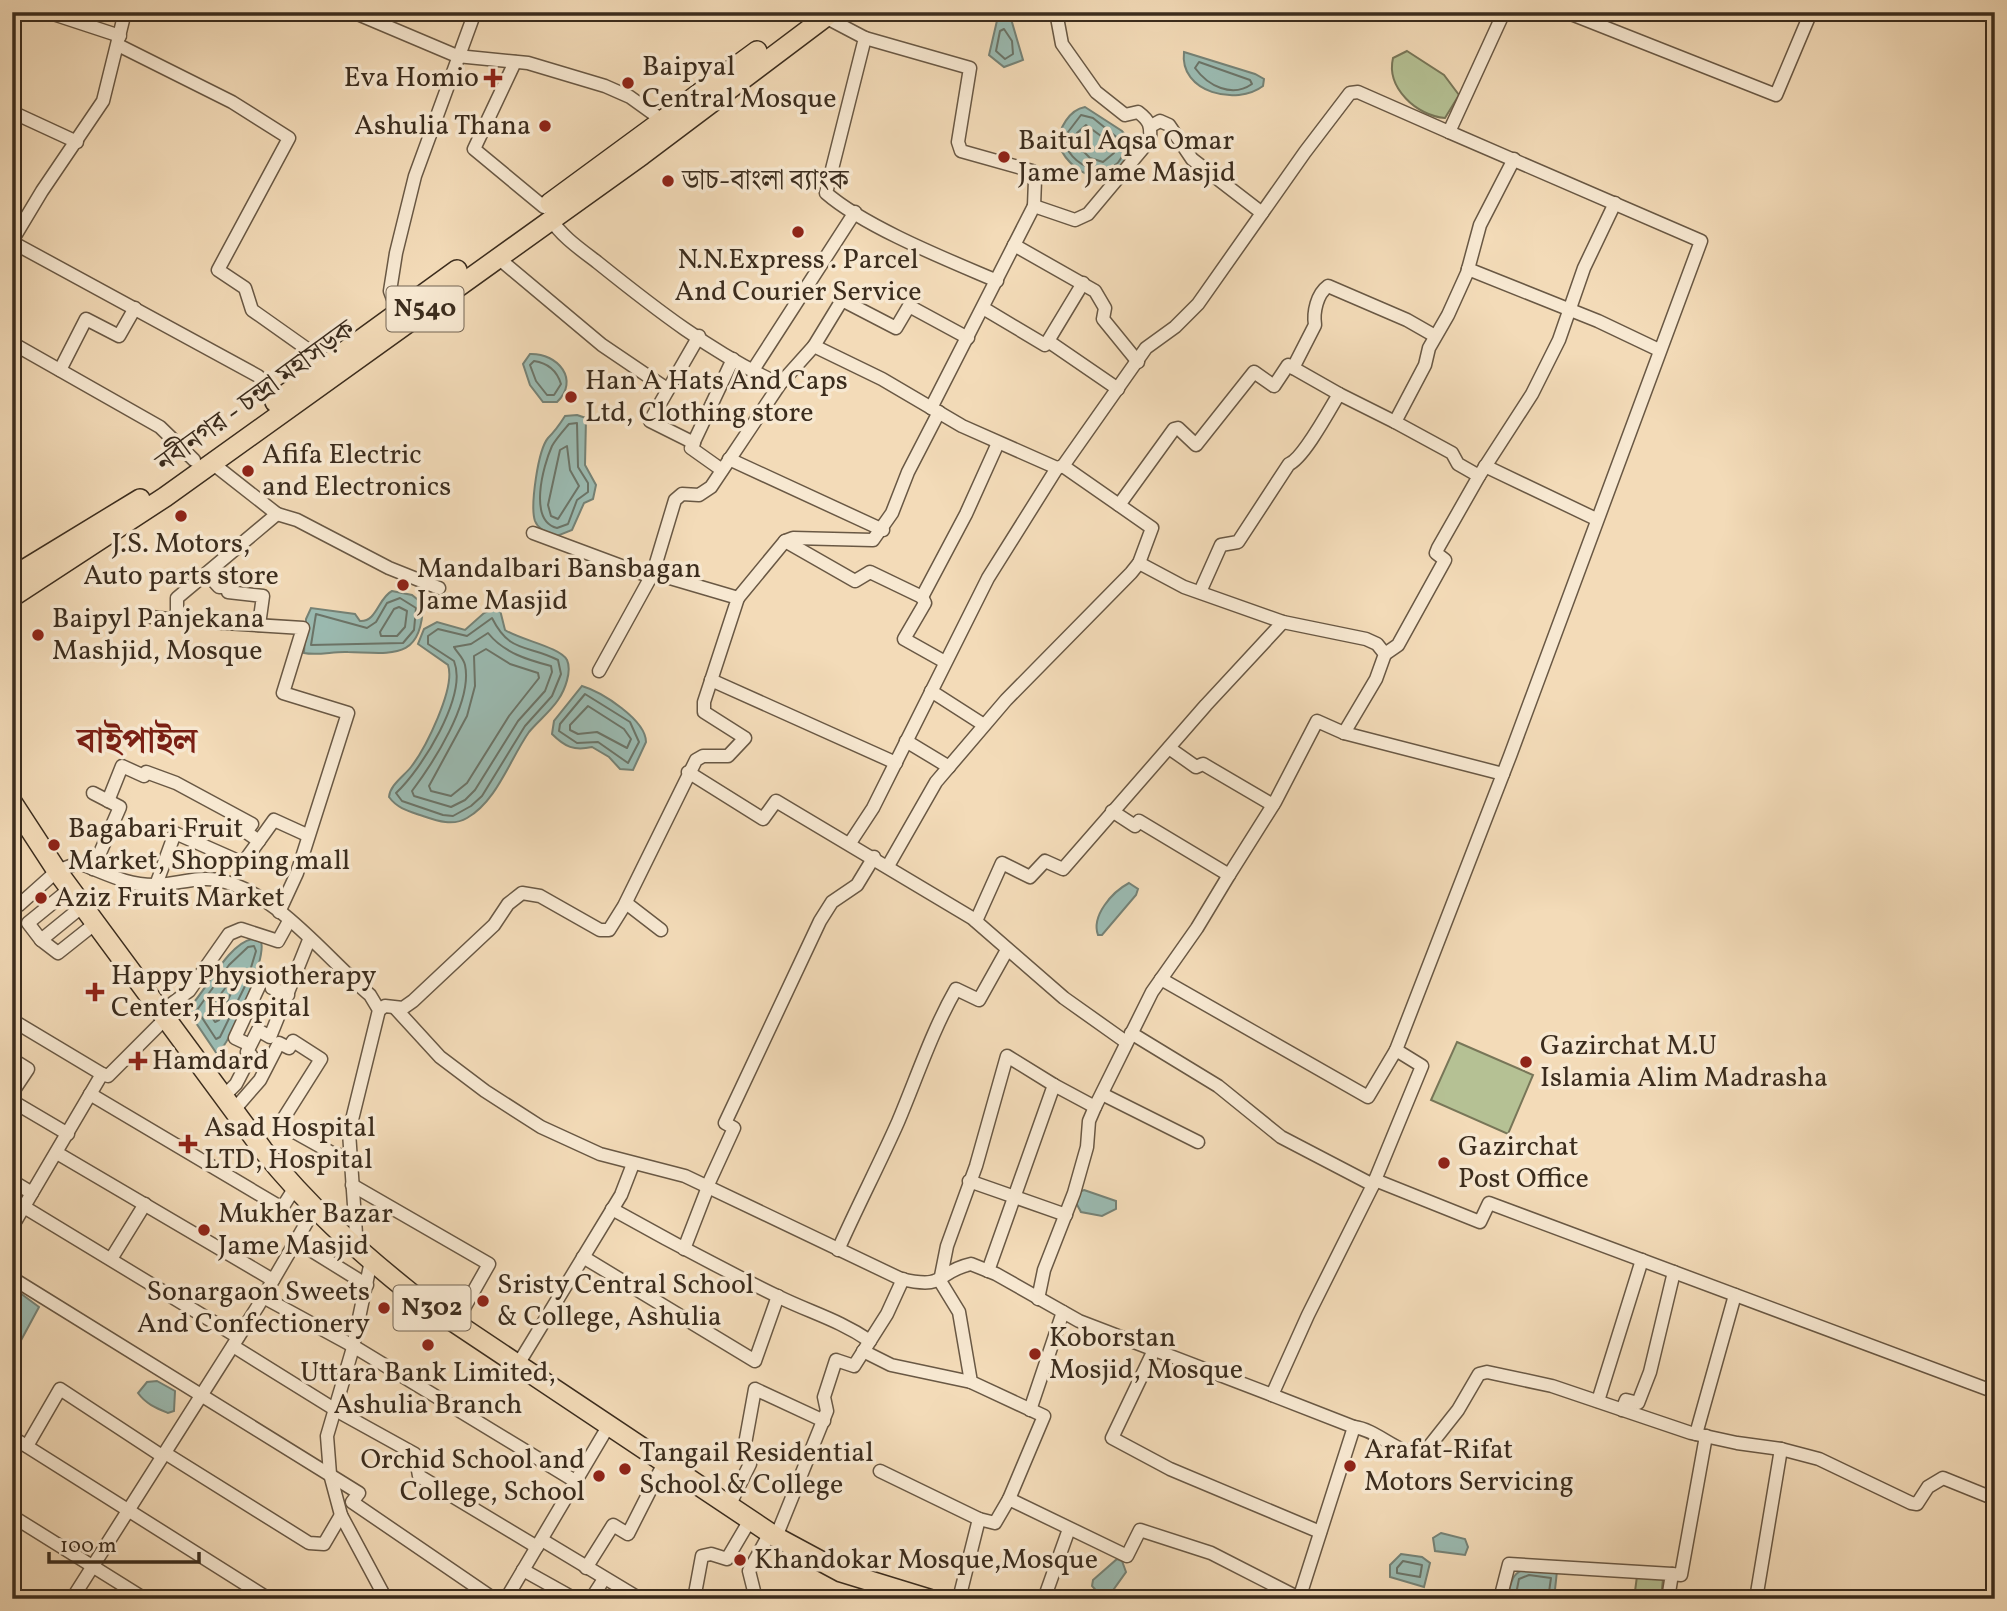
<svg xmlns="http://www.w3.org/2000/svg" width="2007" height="1611" font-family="Vollkorn,'Noto Serif Bengali',serif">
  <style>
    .green { fill: #b5c194; stroke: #787658; stroke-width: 2 }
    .water { fill: #9bbbb2; stroke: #758276; stroke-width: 2 }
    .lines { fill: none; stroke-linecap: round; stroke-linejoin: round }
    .shore { stroke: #6b7468; stroke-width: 2 }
    .minor-casing { stroke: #695844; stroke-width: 15 }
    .trunk-casing { stroke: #3b2c1d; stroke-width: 22 }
    .minor { stroke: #f7e8d1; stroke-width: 12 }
    .trunk { stroke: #f3dbb8; stroke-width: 19 }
    .poi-dot { fill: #8f2418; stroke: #f7e8d1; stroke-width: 2.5 }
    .labels { text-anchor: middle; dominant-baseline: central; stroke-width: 7; stroke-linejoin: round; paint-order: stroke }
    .shield { fill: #f7e8d1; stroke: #736453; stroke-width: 2 }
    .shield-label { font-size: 26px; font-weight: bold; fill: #3b2c1d }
    .poi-label { font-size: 28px; fill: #3b2c1d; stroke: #f7e8d1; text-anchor: start }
    .street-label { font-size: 28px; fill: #3b2c1d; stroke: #f7e8d1 }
    .district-label { font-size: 35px; font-weight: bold; fill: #7a1f14; stroke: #f7e8d1 }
  </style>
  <rect width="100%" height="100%" fill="#f3dbb8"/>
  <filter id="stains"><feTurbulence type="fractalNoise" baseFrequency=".00286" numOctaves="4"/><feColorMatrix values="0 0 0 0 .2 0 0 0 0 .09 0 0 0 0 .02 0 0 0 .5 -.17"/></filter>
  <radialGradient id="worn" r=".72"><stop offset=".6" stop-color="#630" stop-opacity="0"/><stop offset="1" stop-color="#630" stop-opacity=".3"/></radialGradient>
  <g class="green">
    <path d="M1407,51L1444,75L1459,95L1445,118C1417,116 1386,88 1393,58Z"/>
    <polygon points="1457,1042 1533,1075 1508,1134 1431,1100"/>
    <polygon points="1637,1576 1663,1579 1661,1599 1634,1599"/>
  </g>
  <g class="water">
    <polygon points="999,12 1009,12 1023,60 1004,67 989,55"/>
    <path d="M1184,52L1255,74L1264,79L1263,86C1237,106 1179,93 1184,52Z"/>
    <path d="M1085,107L1122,131L1133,144C1122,192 1075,183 1058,144C1059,128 1069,110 1085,107Z"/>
    <path d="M530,354C558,353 580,380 557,402H543L530,385L523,364Z"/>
    <path d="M577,415L586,418L585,465L596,485L593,499L584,503L572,530L557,536C548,532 539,531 535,521C530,506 538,450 548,438C555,431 560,424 565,416Z"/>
    <path d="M392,591L412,595L423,604C422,661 392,653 348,652C334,651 318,656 304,653L306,619L311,608L355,614L360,621C377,622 378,598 392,591Z"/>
    <path d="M499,606L505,630C520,640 560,647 567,660C572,671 565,690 558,700C550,712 538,721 529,732C510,759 497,801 467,818C452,827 435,820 420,815C408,811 397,808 389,797C390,785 403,777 411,767C425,749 456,688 448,665L418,644L424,629L437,622L465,630L484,613Z"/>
    <path d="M582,686C602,692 646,720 646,742L633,770L620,769L609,757L592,747C574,751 565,747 552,734L554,721Z"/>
    <path d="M1129,883L1138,889L1136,895L1102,935H1098C1091,916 1112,892 1129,883Z"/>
    <path d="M252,939L261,942C267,958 231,1043 217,1054L190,1014V1007C207,989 228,944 252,939Z"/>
    <polygon points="1084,1190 1116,1201 1116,1209 1102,1216 1081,1212 1075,1201 1079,1192"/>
    <polygon points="12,1287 39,1307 12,1357"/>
    <path d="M157,1381L175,1391L174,1411L168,1413C156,1408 146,1404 138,1393L147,1382Z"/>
    <polygon points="1441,1533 1465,1539 1468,1547 1465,1555 1435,1551 1433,1538"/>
    <polygon points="1401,1554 1422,1557 1430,1563 1424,1587 1390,1577 1390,1565"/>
    <polygon points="1117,1559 1122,1561 1126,1572 1111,1593 1100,1595 1092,1586 1093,1580"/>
    <path d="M1528,1568L1557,1571L1554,1599H1507C1512,1582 1510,1573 1528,1568Z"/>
  </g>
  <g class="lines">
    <g class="shore">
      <polygon points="1004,29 1012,41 1013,54 1005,59 996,51 1000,31"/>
      <path d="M1199,62L1250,80L1252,84C1232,98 1208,86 1195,68Z"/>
      <path d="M1081,115L1093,118L1125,144C1121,190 1062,166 1065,136Z"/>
      <polygon points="1086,125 1116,147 1114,153 1103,162 1090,158 1074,142 1077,133"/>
      <path d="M534,361C548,363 557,371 561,384L554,395H547L536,381L530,365Z"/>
      <path d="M577,423L578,467L588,483V492L577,500L568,524L557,528C528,521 543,466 552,446C556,439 564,430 569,424Z"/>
      <polygon points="567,446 570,470 579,486 558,519 551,516 548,505 560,450"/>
      <polygon points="400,598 416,608 414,630 403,643 311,645 316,614 367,628 376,622 387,603"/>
      <polygon points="399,607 407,611 405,627 397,636 381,636 380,632 394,609"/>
      <path d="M492,618C510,654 527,644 558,660L561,674L552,696L525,726L482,796L471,806L453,816L443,815L402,801L396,793C421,770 468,696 454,661L428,644V636L438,629L467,636Z"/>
      <path d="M488,633C504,653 528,660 551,666L552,672L545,691L518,721L475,790L465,800L451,807L414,796L412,791C433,763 473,702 465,665C463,657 457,653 454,647L471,644Z"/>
      <polygon points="486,649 510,664 538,673 539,678 509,716 467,783 451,796 431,791 429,786 467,716 475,686 474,656"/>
      <polygon points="585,694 630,722 639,742 628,763 598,742 577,743 559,731 560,724"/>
      <polygon points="588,706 624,729 631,739 627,748 597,732 578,734 570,730 570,725"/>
      <polygon points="248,947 254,946 256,951 246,984 220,1037 216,1039 197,1010 229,965"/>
      <polygon points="226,987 231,987 232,991 219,1020 215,1022 208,1011"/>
      <polygon points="1403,1561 1422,1565 1420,1577 1397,1573 1397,1568"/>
      <polyline points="1515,1599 1519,1579 1529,1575 1551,1578 1548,1599"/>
    </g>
    <g class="minor-casing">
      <g id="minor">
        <polyline points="47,12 120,36"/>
        <polyline points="353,12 457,56 528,63 605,86 630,97 662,120"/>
        <polyline points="1566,12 1776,95 1811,12"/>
        <path d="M825,17L865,38L826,193C865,227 948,260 997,281"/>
        <polyline points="865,38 970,68 958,142 961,151 1032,171 1035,180 1034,206"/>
        <polyline points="118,45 232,102 289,138 218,270 245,288 252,310 327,363"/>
        <polyline points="515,62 474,149 544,207"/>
        <polyline points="12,112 77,142"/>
        <polyline points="1151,126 1160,121 1169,125 1192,159 1262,213"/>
        <path d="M550,218C561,236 580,249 597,262C653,307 714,355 780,384"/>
        <polyline points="12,241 42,191 103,101 125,12"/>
        <polyline points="12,242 258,376 281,398"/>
        <polyline points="1014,245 1095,291 1105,308 1103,319 1138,362"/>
        <polyline points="497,257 602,345 667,389"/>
        <polyline points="1468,269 1598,321 1659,350"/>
        <polyline points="983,308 1045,345 1048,341 1118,389"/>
        <polyline points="398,312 390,291 396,253 415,176 475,12"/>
        <polyline points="1048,341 1083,283"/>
        <polyline points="12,343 160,427 194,460"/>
        <polyline points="814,346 842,300 896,328 909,306 968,338"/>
        <path d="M1293,368L1315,325C1313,312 1317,294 1328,286L1407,320L1435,336"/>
        <polyline points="60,370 86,319 119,336 135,308"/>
        <polyline points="753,370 855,212"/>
        <path d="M931,408L1034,206L1075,220L1088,214L1150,140C1151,126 1150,121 1138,112L1125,115L1096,92L1062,44L1056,12"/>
        <polyline points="694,443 650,421 699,336"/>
        <polyline points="729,459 883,530"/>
        <polyline points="212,463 277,514 177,598 177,620 303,628 283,693 348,713 297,873 279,912"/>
        <polyline points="1485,466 1596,519"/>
        <polyline points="722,470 691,448 733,359"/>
        <polyline points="1479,476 1532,394 1559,340 1584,268 1615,203"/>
        <polyline points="1119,505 1174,429 1178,428 1196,445 1254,372 1274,386 1288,365 1339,394"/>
        <polyline points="277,514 297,520 389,568 439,588"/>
        <polyline points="533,533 651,577"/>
        <polyline points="785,541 855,581 870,572 922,597 966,514 998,443"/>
        <polyline points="1139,563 1184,587 1283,622 1366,639 1377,644 1385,654 1376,679 1344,733 1503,774"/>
        <polyline points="207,574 219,587 228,587 228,592 263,596 259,625"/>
        <path d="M1200,592L1221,545L1238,542L1289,464C1303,459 1330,409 1339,394L1395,422"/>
        <polyline points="922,597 925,603 904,639 945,662"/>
        <polyline points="738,598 785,541 793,538 873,540 892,513 908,472 939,412"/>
        <polyline points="151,617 177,620"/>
        <polyline points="1385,654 1398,645 1445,560 1436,553 1438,548 1479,476 1458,464 1452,453 1395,422 1425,365 1429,348 1448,315 1467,273 1480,225 1514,159"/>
        <polyline points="599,671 653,573"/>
        <polyline points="711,680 896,763"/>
        <polyline points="931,691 984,725"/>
        <polyline points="906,741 949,767"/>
        <polyline points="1169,748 1196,767 1203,764 1273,805"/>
        <polyline points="688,772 763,819 776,801 972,918 1064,998 1126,1042"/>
        <polyline points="93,793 120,807 93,869"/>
        <polyline points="108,801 122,766 144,776 146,772 176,783 252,824 246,832 259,841"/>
        <polyline points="1112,811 1135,826 1139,821 1229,875 1275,802 1317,721 1344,733"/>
        <polyline points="850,843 873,808 988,578 1057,468"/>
        <polyline points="888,866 936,782 1006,700 1131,573 1139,563 1152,528 1063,466 1146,348 1175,327 1198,304 1305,152 1350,93 1358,92 1449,132"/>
        <polyline points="156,885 175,833 243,863 274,820 307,835"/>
        <polyline points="71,888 28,923 41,940 84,905"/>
        <path d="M12,894L19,905L57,871L78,863C104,872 125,885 154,885C176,885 196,876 218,880C277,892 325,957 370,995L379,1010L349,1132L357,1249"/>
        <polyline points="626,903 661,930"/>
        <polyline points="976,921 1002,863 1030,877 1045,861 1063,869 1206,705 1283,622"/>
        <polyline points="41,940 58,953 97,922"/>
        <polyline points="1161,979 1368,1097 1396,1050"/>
        <path d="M396,1009L440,1057L485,1091L541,1127L600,1154L685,1176L901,1279C948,1290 935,1272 971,1264L996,1274L1079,1321L1272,1395"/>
        <polyline points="163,1010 189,991 229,934 241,929 278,941 289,921"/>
        <polyline points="379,1010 385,1006 403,1008 413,1001 494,925 508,904 522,893 540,896 600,930 609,930 624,906 696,760 703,756 728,756 745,738 704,712 704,702 738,598 653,573 675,500 682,494 699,495 711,487 780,384 814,346 882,379 962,426 1057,468 1063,466"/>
        <polyline points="12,1020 102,1074 12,1227"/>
        <polyline points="1131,1033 1218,1086 1281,1137 1373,1185 1308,1315 1272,1395 1354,1427 1299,1599"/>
        <polyline points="250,1045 235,1038 260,984 265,980 273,983 272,988 288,995"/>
        <polyline points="12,1059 28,1069 12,1093"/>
        <polyline points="102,1074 108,1076 167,1017"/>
        <polyline points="90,1094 282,1208 294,1189"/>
        <polyline points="1102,1094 1198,1142"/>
        <polyline points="223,1097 236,1084 251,1055 247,1052 258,1030 270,1037 309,940"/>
        <polyline points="12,1101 68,1134"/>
        <polyline points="233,1111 260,1080 279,1043 289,1048 293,1041 321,1059 280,1124 332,1153 350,1158"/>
        <polyline points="57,1153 273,1280"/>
        <polyline points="1375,1180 1480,1222 1489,1203 1995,1392"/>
        <polyline points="12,1181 32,1193"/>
        <polyline points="969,1181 1066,1215"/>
        <polyline points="352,1185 489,1264 455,1324"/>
        <polyline points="1373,1185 1422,1066 1396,1050 1510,756 1701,241 1449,132 1504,12"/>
        <polyline points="707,1187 734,1128 725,1123 820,921 832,902 857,885 874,857"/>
        <polyline points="24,1207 238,1337"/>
        <path d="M612,1209C667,1240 722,1269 779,1297C812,1313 839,1320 870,1341"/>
        <polyline points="296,1241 367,1285"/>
        <polyline points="684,1249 708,1187"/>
        <path d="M838,1250C857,1207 879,1165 898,1122C917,1077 932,1031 956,989L979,1000L1007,950"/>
        <polyline points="583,1257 755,1361 778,1296"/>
        <polyline points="111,1259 145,1204"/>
        <polyline points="371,1261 352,1351 327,1436 330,1474 341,1515 386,1599"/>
        <polyline points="988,1271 1054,1085 1095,1107 1152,992 1197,928 1229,875"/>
        <polyline points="12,1278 359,1493 352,1502 494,1599"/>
        <polyline points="263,1297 353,1346 575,1481"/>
        <polyline points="1038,1299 1044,1270 1074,1193 1087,1147 1089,1121 1095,1107"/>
        <polyline points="233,1346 339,1412 415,1454 419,1476 537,1547"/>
        <polyline points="1154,1350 1112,1438 1170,1469 1320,1532"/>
        <polyline points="863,1351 891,1365 971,1382"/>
        <polyline points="517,1366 621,1195 633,1164"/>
        <polyline points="1598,1401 1642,1260"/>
        <polyline points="1030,1410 1063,1312"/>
        <polyline points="1622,1410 1626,1400 1638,1403 1650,1372 1674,1272"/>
        <path d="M1354,1427C1379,1430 1399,1457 1424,1453L1458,1410L1479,1374L1487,1372L1552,1386L1691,1433L1737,1443L1781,1449L1819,1459L1911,1503L1917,1504L1928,1487L1943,1478L1995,1499"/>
        <polyline points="1696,1434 1735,1295"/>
        <polyline points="12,1437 269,1599"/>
        <polyline points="27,1446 60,1389 162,1456"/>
        <polyline points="165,1453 309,1543 324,1544 341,1515"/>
        <polyline points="880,1471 979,1519"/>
        <polyline points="1009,1499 1044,1416 971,1382 959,1312 940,1281 947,1246 976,1166 1007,1056 1054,1085"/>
        <polyline points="729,1506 750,1464 745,1444 755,1389 824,1421"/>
        <polyline points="12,1516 145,1599"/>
        <polyline points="776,1537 827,1411 824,1397 836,1360 854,1366 887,1314 903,1279"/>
        <polyline points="542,1540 640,1599"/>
        <polyline points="586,1568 613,1525 628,1534 664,1463"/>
        <polyline points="523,1570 575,1599"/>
        <polyline points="1672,1574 1681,1575 1706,1436"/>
        <polyline points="12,1593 21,1599"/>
        <polyline points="72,1599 258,1306 314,1210"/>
        <polyline points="506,1599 609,1425"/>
        <polyline points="591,1599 604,1579"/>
        <polyline points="694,1599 702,1556 711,1554 727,1559 750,1520"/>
        <polyline points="756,1599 749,1571 770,1533"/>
        <polyline points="959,1599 979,1519 995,1523 1009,1499 1127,1556 1140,1530 1211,1553 1299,1598"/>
        <polyline points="1044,1599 1069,1529"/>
        <polyline points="1500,1599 1509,1564 1672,1574 1668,1599"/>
        <polyline points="1756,1599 1781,1449"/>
        <polyline points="1993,1599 1995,1596"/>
      </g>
    </g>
    <g class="trunk-casing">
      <g id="trunk">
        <polyline points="550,203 757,51"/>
        <polyline points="275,402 457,270"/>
        <polyline points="12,577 140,499"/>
        <polyline points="12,597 165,497 642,155 832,12"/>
        <path d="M12,802L57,871L263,1150C307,1205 357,1250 412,1294L776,1537L841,1572L929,1599"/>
      </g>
    </g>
    <use href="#minor" class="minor"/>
    <use href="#trunk" class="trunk"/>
  </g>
  <g class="poi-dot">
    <path d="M489.5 67.5h7v7h7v7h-7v7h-7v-7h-7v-7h7z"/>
    <circle cx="628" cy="83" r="7"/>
    <circle cx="545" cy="126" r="7"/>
    <circle cx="1004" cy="157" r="7"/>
    <circle cx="668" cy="181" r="7"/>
    <circle cx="798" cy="232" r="7"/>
    <circle cx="571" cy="397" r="7"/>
    <circle cx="248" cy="471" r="7"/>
    <circle cx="181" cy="516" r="7"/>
    <circle cx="403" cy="585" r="7"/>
    <circle cx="38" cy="635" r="7"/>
    <circle cx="54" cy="845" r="7"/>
    <circle cx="41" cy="898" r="7"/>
    <path d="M91.5 981.5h7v7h7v7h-7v7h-7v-7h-7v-7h7z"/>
    <path d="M134.5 1050.5h7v7h7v7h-7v7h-7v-7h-7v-7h7z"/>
    <circle cx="1526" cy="1062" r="7"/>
    <path d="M184.5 1133.5h7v7h7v7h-7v7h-7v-7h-7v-7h7z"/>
    <circle cx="1444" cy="1163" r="7"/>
    <circle cx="204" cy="1230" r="7"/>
    <circle cx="483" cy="1301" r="7"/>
    <circle cx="384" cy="1308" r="7"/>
    <circle cx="428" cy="1345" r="7"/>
    <circle cx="1035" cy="1354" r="7"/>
    <circle cx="1350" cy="1466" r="7"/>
    <circle cx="625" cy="1469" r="7"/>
    <circle cx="599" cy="1476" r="7"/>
    <circle cx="740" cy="1560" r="7"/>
  </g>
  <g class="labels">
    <g class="shield">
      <rect x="386.5" y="286.5" width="77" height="45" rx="5"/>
      <rect x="393.5" y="1285.5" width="77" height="45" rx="5"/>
    </g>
    <g class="shield-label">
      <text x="425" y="309">N540</text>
      <text x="432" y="1308">N302</text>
    </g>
    <g class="poi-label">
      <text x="642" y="67">Baipyal<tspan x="642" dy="32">Central Mosque</tspan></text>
      <text x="479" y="78" text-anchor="end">Eva Homio</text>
      <text x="531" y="126" text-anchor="end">Ashulia Thana</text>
      <text x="1018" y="141">Baitul Aqsa Omar<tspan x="1018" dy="32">Jame Jame Masjid</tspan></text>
      <text x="682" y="181">ডাচ-বাংলা ব্যাংক</text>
      <text x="798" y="260" text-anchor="middle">N.N.Express . Parcel<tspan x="798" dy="32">And Courier Service</tspan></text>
      <text x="585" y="381">Han A Hats And Caps<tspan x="585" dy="32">Ltd, Clothing store</tspan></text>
      <text x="262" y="455">Afifa Electric<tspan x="262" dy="32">and Electronics</tspan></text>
      <text x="181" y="544" text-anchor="middle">J.S. Motors,<tspan x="181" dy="32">Auto parts store</tspan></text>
      <text x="417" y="569">Mandalbari Bansbagan<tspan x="417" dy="32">Jame Masjid</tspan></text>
      <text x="52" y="619">Baipyl Panjekana<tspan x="52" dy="32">Mashjid, Mosque</tspan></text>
      <text x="68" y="829">Bagabari Fruit<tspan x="68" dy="32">Market, Shopping mall</tspan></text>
      <text x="55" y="898">Aziz Fruits Market</text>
      <text x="111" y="976">Happy Physiotherapy<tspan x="111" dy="32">Center, Hospital</tspan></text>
      <text x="1540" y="1046">Gazirchat M.U<tspan x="1540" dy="32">Islamia Alim Madrasha</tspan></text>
      <text x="152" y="1061">Hamdard</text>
      <text x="204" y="1128">Asad Hospital<tspan x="204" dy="32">LTD, Hospital</tspan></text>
      <text x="1458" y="1147">Gazirchat<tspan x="1458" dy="32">Post Office</tspan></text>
      <text x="218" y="1214">Mukher Bazar<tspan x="218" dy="32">Jame Masjid</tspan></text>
      <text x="497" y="1285">Sristy Central School<tspan x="497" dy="32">&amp; College, Ashulia</tspan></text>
      <text x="370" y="1292" text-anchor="end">Sonargaon Sweets<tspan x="370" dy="32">And Confectionery</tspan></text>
      <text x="1049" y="1338">Koborstan<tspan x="1049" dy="32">Mosjid, Mosque</tspan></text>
      <text x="428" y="1373" text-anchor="middle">Uttara Bank Limited,<tspan x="428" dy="32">Ashulia Branch</tspan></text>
      <text x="1364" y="1450">Arafat-Rifat<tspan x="1364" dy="32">Motors Servicing</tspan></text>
      <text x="639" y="1453">Tangail Residential<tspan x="639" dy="32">School &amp; College</tspan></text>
      <text x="585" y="1460" text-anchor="end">Orchid School and<tspan x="585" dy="32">College, School</tspan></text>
      <text x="754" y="1560">Khandokar Mosque,Mosque</text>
    </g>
    <g class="street-label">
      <text transform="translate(256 397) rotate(-36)">নবীনগর - চন্দ্রা মহাসড়ক</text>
    </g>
    <g class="district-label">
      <text x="137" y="743">বাইপাইল</text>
    </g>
  </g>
  <rect width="2007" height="1611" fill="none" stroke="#f3dbb8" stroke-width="42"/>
  <rect x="14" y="14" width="1979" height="1583" fill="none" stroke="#3b2c1d" stroke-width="3.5"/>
  <rect x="21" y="21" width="1965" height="1569" fill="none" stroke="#3b2c1d" stroke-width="2"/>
  <path d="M49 1552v10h150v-10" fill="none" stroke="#3b2c1d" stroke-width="3.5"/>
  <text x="60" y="1552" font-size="21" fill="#3b2c1d" stroke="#f7e8d1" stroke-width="5" paint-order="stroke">100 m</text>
  <rect width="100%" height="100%" filter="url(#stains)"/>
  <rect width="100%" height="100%" fill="url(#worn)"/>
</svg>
